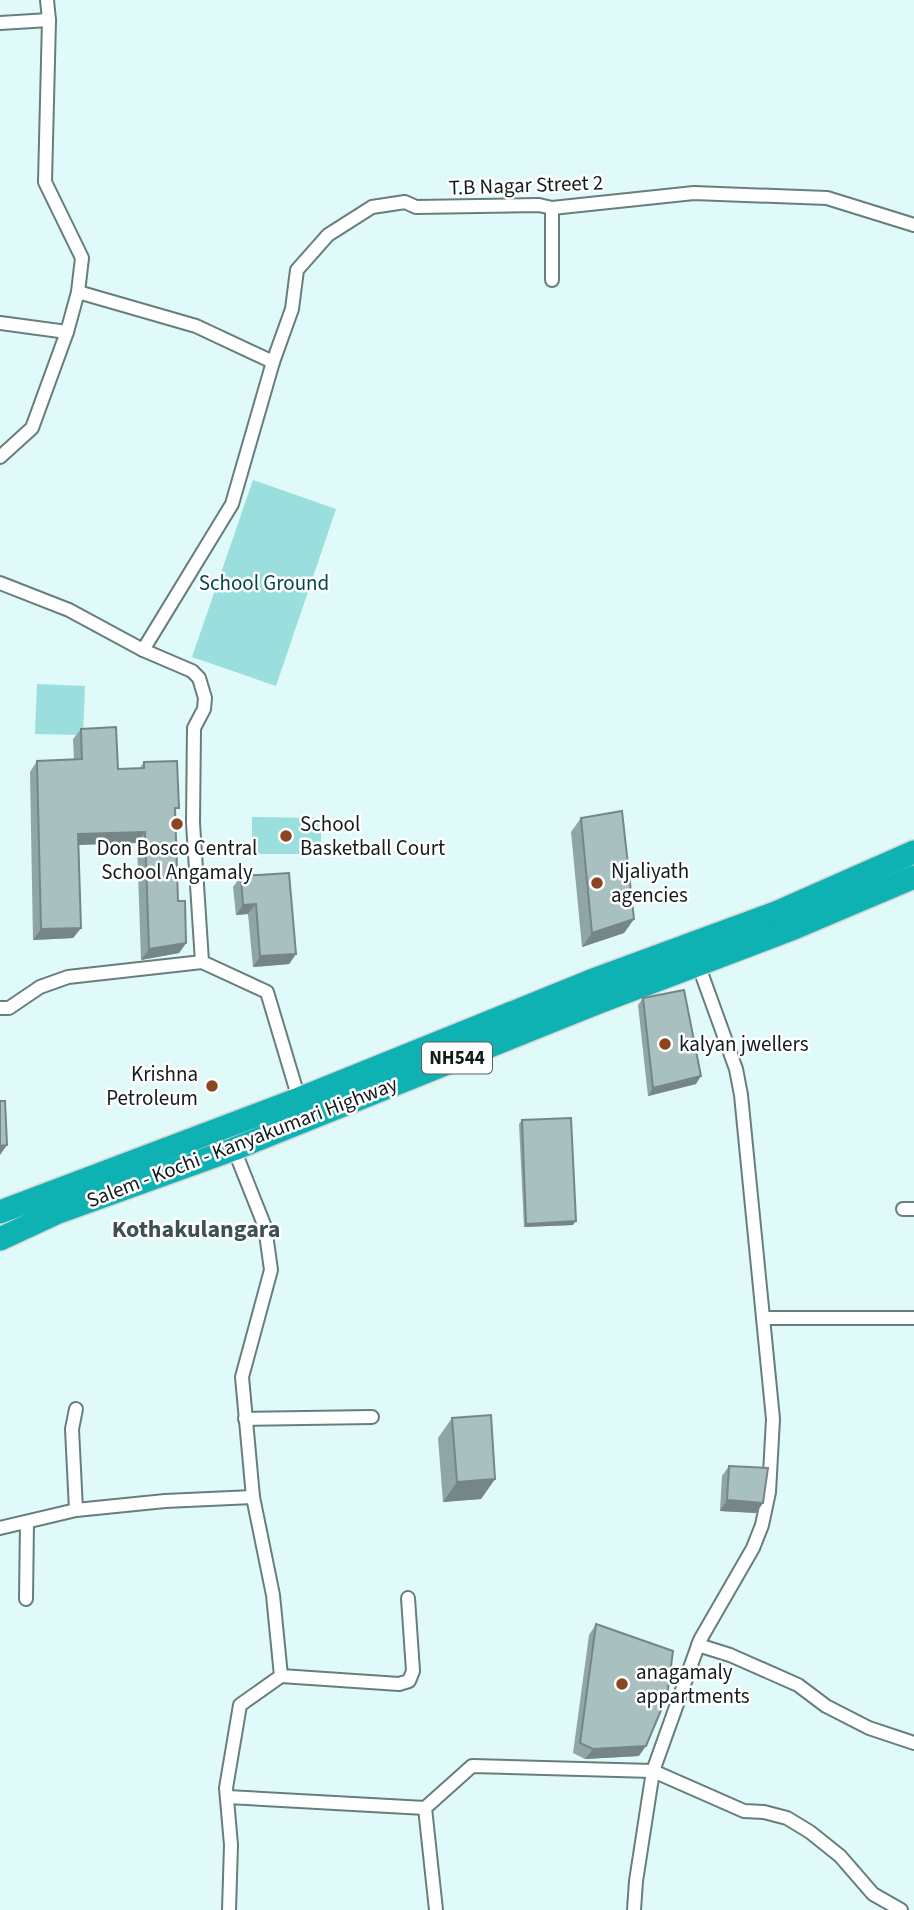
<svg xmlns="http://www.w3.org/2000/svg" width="914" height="1910" font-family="'Source Sans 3',sans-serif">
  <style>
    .green { fill: #9adede }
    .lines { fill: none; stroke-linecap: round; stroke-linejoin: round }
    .street-casing { stroke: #677e7e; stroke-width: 16 }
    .highway-casing { stroke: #d5d6d6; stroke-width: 26 }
    .street { stroke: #fff; stroke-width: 12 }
    .highway { stroke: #0fb2b3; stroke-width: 23 }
    .wall { fill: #90a5a5 }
    .shaded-wall { fill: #768686 }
    .building { fill: #a8c0c0; stroke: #768686; stroke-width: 2 }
    .poi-dot { fill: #8b4521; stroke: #fff; stroke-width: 2.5 }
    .labels { text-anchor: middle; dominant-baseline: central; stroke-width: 5; stroke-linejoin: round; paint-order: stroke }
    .shield { fill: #fff; stroke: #5a6060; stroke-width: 2 }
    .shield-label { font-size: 19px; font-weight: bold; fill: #131c1c }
    .street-label { font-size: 21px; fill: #131c1c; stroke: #fff }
    .park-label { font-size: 21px; fill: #034747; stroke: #fff }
    .poi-label { font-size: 21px; fill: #131c1c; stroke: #fff; text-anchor: start }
    .quarter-label { font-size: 24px; font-weight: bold; fill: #3c5151; stroke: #fff }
  </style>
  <rect width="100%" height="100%" fill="#e0f9f9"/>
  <g class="green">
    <polygon points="253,480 336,509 276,686 192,657"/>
    <polygon points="37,684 85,686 83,735 35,734"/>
    <polygon points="252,817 321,818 321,854 252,854"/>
  </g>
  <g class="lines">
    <g class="street-casing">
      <g id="street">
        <polyline points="47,0 49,20 45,182 82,258 78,292"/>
        <polyline points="0,23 49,20"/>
        <polyline points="552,208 552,280"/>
        <polyline points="0,323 67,332"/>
        <polyline points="0,457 32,428 67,332 78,292 196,326 273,362"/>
        <polyline points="0,583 69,610 143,650 192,671 199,678 205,698 204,709 194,728 193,823 202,962 267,992 299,1099"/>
        <polyline points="143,650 232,504 273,362 292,309 297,270 328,235 372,207 405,202 416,207 539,205 552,208 694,193 827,198 914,225"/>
        <polyline points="0,1008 9,1008 40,987 68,977 202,962"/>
        <polyline points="903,1209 914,1209"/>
        <polyline points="763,1318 914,1318"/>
        <polyline points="245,1419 372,1417"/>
        <polyline points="76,1510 72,1429 76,1409"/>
        <polyline points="0,1528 76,1510 165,1501 253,1497"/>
        <polyline points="26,1599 27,1522"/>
        <polyline points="698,1645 730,1655 798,1685 826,1706 869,1728 914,1743"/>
        <polyline points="281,1676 399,1684 409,1681 413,1671 408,1598"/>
        <polyline points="227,1797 425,1808"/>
        <polyline points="229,1910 231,1845 226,1788 240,1705 281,1676 273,1595 253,1497 242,1377 271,1270 265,1227 234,1149"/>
        <polyline points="436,1910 425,1808 472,1766 653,1771 744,1811 764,1812 787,1818 810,1832 840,1856 873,1894 901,1910"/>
        <polyline points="634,1910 636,1881 653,1771 700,1640 753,1548 762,1525 769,1492 773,1419 741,1095 736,1069 698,964"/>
      </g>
    </g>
    <g class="highway-casing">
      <g id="highway">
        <polyline points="0,1212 299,1099 596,979 778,912 914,852"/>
        <polyline points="0,1239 56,1213 234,1149 599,1002 794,928 914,877"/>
      </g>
    </g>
    <use href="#street" class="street"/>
    <use href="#highway" class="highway"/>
  </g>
  <g class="wall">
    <polygon points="81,729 118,769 140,768 144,762 175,813 178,901 186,943 179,953 141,960 137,843 79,845 81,928 73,938 33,940 30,772 37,761 74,760 73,739"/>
    <polygon points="581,818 634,919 624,933 582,947 571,832"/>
    <polygon points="241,876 296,954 289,964 253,967 248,914 236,915 233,887"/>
    <polygon points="643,998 696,1084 648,1096 638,1005"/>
    <polygon points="522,1120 573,1225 524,1227 519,1124"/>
    <polygon points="452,1418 495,1479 481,1499 443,1502 438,1438"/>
    <polygon points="729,1466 763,1503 756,1513 720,1511 722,1476"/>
    <polygon points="596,1624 639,1756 585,1759 573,1753 589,1635"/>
  </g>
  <g class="shaded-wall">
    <polygon points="145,832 137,843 71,845 78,834"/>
    <polygon points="256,904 248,914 236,915 243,905"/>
    <polygon points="634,919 624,933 582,947 592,933"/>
    <polygon points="81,928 73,938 33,940 41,929"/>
    <polygon points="186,943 179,953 141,960 149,949"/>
    <polygon points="296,954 289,964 253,967 260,956"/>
    <polygon points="701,1076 696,1084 648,1096 653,1088"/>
    <polygon points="7,1145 0,1155 0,1146"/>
    <polygon points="576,1221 573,1225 524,1227 526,1224"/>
    <polygon points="495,1479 481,1499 443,1502 457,1482"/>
    <polygon points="727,1500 763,1503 756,1513 720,1511"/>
    <polygon points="646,1746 639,1756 585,1759 593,1749"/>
  </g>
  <g class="building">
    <polygon points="116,727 118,769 144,768 144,762 177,761 179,808 175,808 178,901 185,901 186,943 149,949 145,832 78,834 81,928 41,929 37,761 82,759 81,729"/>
    <polygon points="622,811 634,919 592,933 581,818"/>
    <polygon points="289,873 296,954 260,956 256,904 243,905 241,876"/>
    <polygon points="684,990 701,1076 653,1088 643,998"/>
    <polygon points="0,1101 5,1101 7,1145 0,1146"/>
    <polygon points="571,1118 576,1221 526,1224 522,1120"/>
    <polygon points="491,1415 495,1479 457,1482 452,1418"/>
    <polygon points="729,1466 768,1468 763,1503 727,1500"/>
    <polygon points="596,1624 673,1651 667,1696 646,1746 593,1749 580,1743"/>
  </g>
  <g class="poi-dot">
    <circle cx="177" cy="824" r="7"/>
    <circle cx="286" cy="836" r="7"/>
    <circle cx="597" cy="883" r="7"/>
    <circle cx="665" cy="1044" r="7"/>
    <circle cx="212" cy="1086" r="7"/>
    <circle cx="622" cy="1684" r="7"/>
  </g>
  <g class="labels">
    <rect class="shield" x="422" y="1042.5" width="70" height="31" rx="5"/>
    <g class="shield-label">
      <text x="457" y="1058">NH544</text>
    </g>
    <g class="street-label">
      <text transform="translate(526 185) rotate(-2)">T.B Nagar Street 2</text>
      <text transform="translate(242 1142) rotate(-21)">Salem - Kochi - Kanyakumari Highway</text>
    </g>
    <g class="park-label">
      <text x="264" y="583">School Ground</text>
    </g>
    <g class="poi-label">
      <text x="300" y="824">School<tspan x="300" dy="24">Basketball Court</tspan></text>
      <text x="177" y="848" text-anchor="middle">Don Bosco Central<tspan x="177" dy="24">School Angamaly</tspan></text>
      <text x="611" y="871">Njaliyath<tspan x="611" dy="24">agencies</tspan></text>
      <text x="679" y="1044">kalyan jwellers</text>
      <text x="198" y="1074" text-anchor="end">Krishna<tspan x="198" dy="24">Petroleum</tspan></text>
      <text x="636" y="1672">anagamaly<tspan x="636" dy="24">appartments</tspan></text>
    </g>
    <g class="quarter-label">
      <text x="196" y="1229">Kothakulangara</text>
    </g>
  </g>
</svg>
